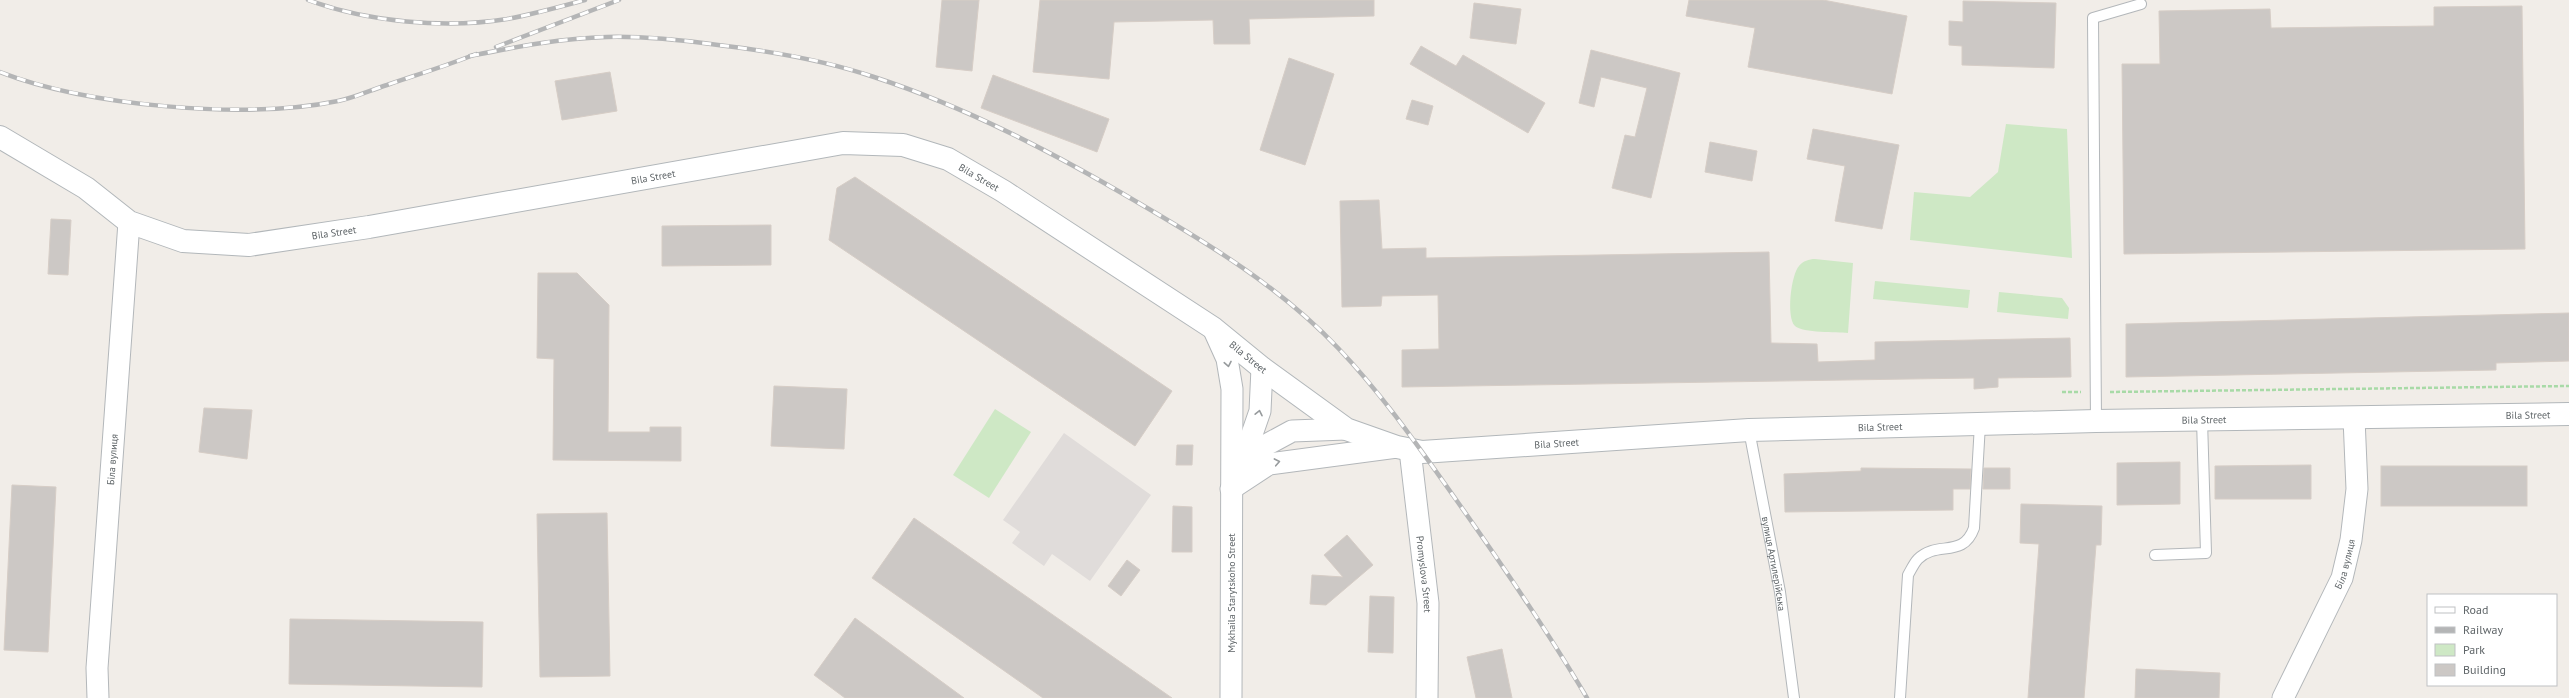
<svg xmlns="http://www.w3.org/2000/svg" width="2569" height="698" font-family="'PT Sans',sans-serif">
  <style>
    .industrial { fill: #e0dcda }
    .green { fill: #cee8c5 }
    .building { fill: #ccc8c5; stroke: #d6cdc6 }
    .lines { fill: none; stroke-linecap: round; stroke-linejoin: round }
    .lane-casing { stroke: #b3b7ba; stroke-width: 12 }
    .street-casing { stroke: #b3b7ba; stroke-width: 23 }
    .secondary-casing { stroke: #b2b7ba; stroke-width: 24 }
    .path { stroke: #a8daa7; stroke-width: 2.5; stroke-dasharray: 4 2; stroke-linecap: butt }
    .lane { stroke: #fff; stroke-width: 10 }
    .street { stroke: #fff; stroke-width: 21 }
    .secondary { stroke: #fff; stroke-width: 22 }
    .rail-casing { stroke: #b4b5b6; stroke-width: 4.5 }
    .rail { stroke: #fff; stroke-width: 3; stroke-dasharray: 9; stroke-linecap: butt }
    .oneway { stroke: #979b9d }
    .labels { text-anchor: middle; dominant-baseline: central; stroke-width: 3; stroke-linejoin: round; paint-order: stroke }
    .street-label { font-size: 10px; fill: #5f6568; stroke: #fff }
  </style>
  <rect width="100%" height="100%" fill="#f1ede8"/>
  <polygon class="industrial" points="1064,433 1151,495 1090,581 1052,554 1044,566 1012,543 1020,532 1003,520"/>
  <g class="green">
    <polygon points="2006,124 2067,129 2072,258 1910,240 1914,192 1970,197 1998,172"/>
    <path d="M1815,259L1853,263L1848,333C1837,332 1803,333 1795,326C1786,317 1791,275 1799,266C1803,261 1809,259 1815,259Z"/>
    <polygon points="1875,281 1970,290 1968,308 1873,299"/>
    <polygon points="1999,292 2062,298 2069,308 2068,319 1997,312"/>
    <polygon points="995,409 1031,432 989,498 953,475"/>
  </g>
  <g class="building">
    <polygon points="942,0 979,0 972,71 936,67"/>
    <polygon points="1040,0 1374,0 1374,16 1249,19 1250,44 1214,44 1213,20 1114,22 1109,79 1033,72"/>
    <polygon points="1689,0 1823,0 1907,16 1892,94 1748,67 1755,28 1686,16"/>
    <polygon points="1963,1 2056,3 2054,68 1962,65 1962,46 1949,45 1949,21 1963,22"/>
    <polygon points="1474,3 1521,9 1516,44 1470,38"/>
    <polygon points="2522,6 2525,249 2124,254 2122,64 2160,64 2159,11 2270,9 2271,28 2434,26 2434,7"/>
    <polygon points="1421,46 1456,66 1463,55 1545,103 1528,133 1410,64"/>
    <polygon points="1591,50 1680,73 1651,198 1612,188 1625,135 1635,137 1647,88 1601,77 1594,107 1579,103"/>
    <polygon points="1289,58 1334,74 1305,165 1260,150"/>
    <polygon points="610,72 617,111 562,120 555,81"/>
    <polygon points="993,75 1109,119 1097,152 981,108"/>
    <polygon points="1412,100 1433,106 1428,125 1406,119"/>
    <polygon points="1813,129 1899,145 1882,229 1835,221 1845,166 1807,159"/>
    <polygon points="1710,142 1757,151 1752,181 1705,172"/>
    <polygon points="855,177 1172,391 1135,446 829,240 837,188"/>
    <polygon points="1379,200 1382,249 1426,248 1426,258 1769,252 1771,343 1817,344 1818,362 1875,360 1875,342 2070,338 2071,377 1998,378 1998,387 1974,389 1974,378 1402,387 1402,350 1439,349 1438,295 1382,296 1381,306 1342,307 1340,201"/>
    <polygon points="51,219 71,220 68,275 48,274"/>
    <polygon points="771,225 771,265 662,266 662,226"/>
    <polygon points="538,273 577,273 609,305 608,432 650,432 650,427 681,427 681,461 553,460 554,359 537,358"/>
    <polygon points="2569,313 2569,361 2496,363 2496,370 2126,377 2126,324"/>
    <polygon points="774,386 847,389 844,449 771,446"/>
    <polygon points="204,408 252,410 247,459 199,452"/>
    <polygon points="1177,445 1193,445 1192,465 1176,465"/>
    <polygon points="2180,462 2180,504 2117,505 2117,463"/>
    <polygon points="2311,465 2311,499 2215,499 2215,466"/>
    <rect x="2381" y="466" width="146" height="40"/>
    <polygon points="1861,468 1971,469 1970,489 1953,489 1953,510 1785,512 1784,474 1861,471"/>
    <polygon points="1984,468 2010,468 2010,489 1983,489"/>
    <polygon points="12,485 56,487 48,652 4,650"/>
    <polygon points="2021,504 2102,506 2101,545 2096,545 2084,698 2028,698 2039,544 2020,543"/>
    <polygon points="1173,506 1192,507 1192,552 1172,552"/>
    <polygon points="607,513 610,676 540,677 537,514"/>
    <polygon points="914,518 1172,698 1043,698 872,578"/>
    <polygon points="1347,535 1373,565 1326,605 1310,604 1312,575 1343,577 1324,555"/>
    <polygon points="1127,560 1140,570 1121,596 1108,586"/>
    <polygon points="1370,596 1394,597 1393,653 1368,652"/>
    <polygon points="855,618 964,698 845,698 814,675"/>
    <polygon points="290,619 483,622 482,687 289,684"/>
    <polygon points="1502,649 1512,698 1476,698 1467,657"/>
    <polygon points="2136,669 2220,673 2219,698 2135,698"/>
  </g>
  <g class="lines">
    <g class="lane-casing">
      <g id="lane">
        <polyline points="2096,421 2093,18 2141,4"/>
        <path id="s1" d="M1749,430L1780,592L1794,698"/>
        <polyline points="2155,555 2206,553 2202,420"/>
        <path d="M1900,698L1908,575C1911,570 1914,563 1918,559C1937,540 1963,559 1974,528L1980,424"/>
      </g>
    </g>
    <g class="street-casing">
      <g id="street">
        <polyline points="1213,328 1227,359 1232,389 1231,698"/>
        <path id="s2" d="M1410,450L1428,603L1427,698"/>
        <polyline points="1241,466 1260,411 1262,368"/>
        <polyline points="1243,475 1266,445 1292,431 1346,429"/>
        <polyline points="1231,489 1269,464 1397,447"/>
        <path id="s3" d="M98,698L97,668L129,222"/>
        <path id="s4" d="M2283,698L2342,578L2351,540L2357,489L2354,418"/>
      </g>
    </g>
    <g class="secondary-casing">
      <g id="secondary">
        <path id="s5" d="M0,137L86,188L129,222L183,241L249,245L369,227L843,143L903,145L948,159L1003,191L1213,328L1262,368L1346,429L1397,447L1422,452L1749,430L2096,421L2569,414"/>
      </g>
    </g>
    <g class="path">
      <polyline points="2062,392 2081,392"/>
      <polyline points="2110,392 2569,386"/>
    </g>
    <use href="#lane" class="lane"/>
    <use href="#street" class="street"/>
    <use href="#secondary" class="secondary"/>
    <g class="rail-casing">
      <g id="rail">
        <path d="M308,0C367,22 445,29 507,19C534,14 559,7 585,0"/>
        <polyline points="496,47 619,0"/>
        <path d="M470,56C516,47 561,38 607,37C645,36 681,40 718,45C770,51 824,60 874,77C966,107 1054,153 1137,202C1209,244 1280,287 1338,348C1383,395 1420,449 1457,501C1503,566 1547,630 1587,698"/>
        <path d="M0,72C88,106 245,120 338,101C354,98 371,90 387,85C416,75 446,66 476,54"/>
      </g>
    </g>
    <use href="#rail" class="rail"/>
  </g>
  <defs><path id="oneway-chevron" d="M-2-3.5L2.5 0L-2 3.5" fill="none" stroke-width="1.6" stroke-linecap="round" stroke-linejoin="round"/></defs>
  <g class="oneway">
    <use href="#oneway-chevron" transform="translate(1228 364) rotate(79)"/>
    <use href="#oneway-chevron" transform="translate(1259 413) rotate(-78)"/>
    <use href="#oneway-chevron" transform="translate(1277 462) rotate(-11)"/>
  </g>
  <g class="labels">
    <g class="street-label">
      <text stroke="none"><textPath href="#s5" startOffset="688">Bila Street</textPath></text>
      <text stroke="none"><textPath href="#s5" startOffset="1024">Bila Street</textPath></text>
      <text stroke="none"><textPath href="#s5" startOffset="364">Bila Street</textPath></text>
      <text stroke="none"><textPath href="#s5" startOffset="1348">Bila Street</textPath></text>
      <text stroke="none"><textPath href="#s5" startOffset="2656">Bila Street</textPath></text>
      <text stroke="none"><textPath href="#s5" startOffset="2332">Bila Street</textPath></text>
      <text stroke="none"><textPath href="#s5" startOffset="2008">Bila Street</textPath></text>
      <text stroke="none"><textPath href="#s5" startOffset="1684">Bila Street</textPath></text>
      <text stroke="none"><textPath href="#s3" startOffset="239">Біла вулиця</textPath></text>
      <text stroke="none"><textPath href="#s1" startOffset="136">вулиця Артилерійська</textPath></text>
      <text stroke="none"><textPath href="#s4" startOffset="148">Біла вулиця</textPath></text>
      <text stroke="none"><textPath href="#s2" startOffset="125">Promyslova Street</textPath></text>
      <text transform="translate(1231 593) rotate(-90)">Mykhaila Starytskoho Street</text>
    </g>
  </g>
  <rect x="2427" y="594" width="130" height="92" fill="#ffffff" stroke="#bfc1c3"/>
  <rect x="2435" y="607" width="20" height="6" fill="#ffffff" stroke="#bfc1c3"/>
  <text x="2463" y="614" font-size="12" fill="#5f6568">Road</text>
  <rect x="2435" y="627" width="20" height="6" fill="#b4b5b6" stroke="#bfc1c3"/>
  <text x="2463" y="634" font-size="12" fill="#5f6568">Railway</text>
  <rect x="2435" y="644" width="20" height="12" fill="#cee8c5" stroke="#bfc1c3"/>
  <text x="2463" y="654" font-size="12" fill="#5f6568">Park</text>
  <rect x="2435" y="664" width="20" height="12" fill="#ccc8c5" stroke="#bfc1c3"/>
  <text x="2463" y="674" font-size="12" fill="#5f6568">Building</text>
</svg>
